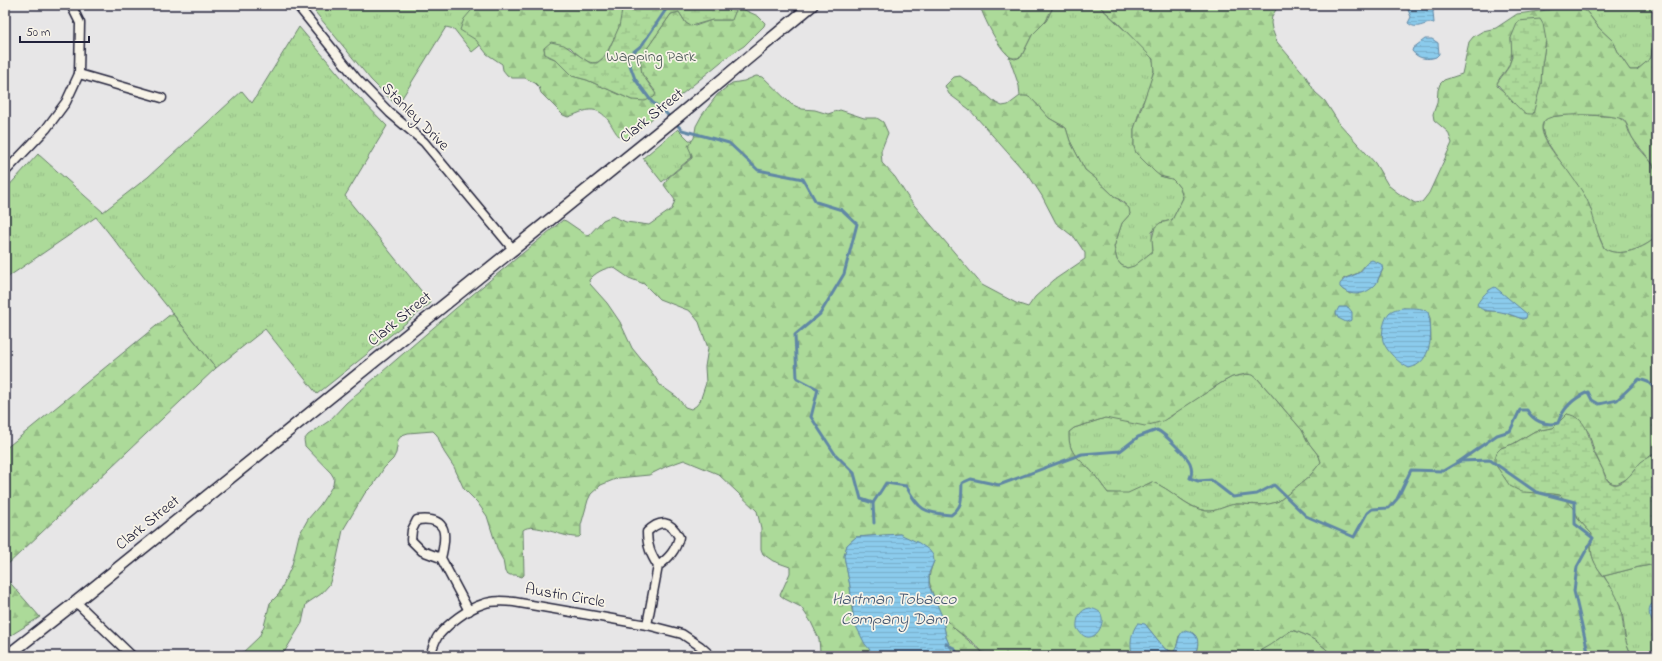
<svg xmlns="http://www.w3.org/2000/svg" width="1662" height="661" font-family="'Indie Flower',sans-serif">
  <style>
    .grass { fill: url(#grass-tufts); stroke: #677e6a }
    .forest { fill: url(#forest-firs); stroke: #677e6a; fill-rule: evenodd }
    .wetland { fill: url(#wetland-marsh); stroke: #677e6a }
    .water { fill: url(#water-rules); stroke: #6187a5 }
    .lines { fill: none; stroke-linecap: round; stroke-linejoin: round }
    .stream { stroke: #6187a5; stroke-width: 3 }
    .street-casing { stroke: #22223b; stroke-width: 11 }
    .secondary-casing { stroke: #22223b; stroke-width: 14 }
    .street { stroke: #f7f3e8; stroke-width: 8 }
    .secondary { stroke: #f7f3e8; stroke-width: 11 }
    .labels { text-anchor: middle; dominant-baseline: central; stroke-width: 3.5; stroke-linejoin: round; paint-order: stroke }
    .park-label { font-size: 16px; fill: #4b5957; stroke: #f7f3e8 }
    .street-label { font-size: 16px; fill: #22223b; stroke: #f7f3e8 }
    .water-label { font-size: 17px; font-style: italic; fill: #425570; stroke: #f7f3e8 }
  </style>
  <defs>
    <pattern id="grass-tufts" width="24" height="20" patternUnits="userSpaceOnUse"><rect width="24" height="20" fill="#acda99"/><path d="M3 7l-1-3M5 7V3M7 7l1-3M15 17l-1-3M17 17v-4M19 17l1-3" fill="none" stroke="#94bb85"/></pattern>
    <pattern id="forest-firs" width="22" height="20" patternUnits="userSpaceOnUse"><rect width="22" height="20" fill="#acda99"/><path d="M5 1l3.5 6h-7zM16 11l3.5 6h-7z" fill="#94bb85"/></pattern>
    <pattern id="wetland-marsh" width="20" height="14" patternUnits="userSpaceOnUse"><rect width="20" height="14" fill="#acda99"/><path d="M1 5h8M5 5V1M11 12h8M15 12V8" fill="none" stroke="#94bb85"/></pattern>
    <pattern id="water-rules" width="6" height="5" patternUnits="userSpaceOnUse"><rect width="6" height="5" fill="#8bcbec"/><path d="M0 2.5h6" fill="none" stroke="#78aecb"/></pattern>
  </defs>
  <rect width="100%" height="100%" fill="#e7e6e7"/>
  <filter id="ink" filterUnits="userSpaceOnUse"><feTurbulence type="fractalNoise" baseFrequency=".025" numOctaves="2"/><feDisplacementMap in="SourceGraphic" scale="8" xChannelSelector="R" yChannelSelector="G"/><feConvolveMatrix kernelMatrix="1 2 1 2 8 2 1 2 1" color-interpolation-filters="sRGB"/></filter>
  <g filter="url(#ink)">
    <g class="grass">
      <polygon points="313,5 529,5 472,52 454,29 446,27 397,106 371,80 311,7"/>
      <path d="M1054,5H1098L1150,54L1155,65L1149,89L1141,106L1134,129V147L1160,176L1172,179L1176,183L1180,188L1183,198L1172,220L1160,223L1152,232L1153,251L1134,267L1127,268L1121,265L1117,260L1114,247L1122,223L1130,214L1125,203L1114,196L1095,178L1085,170L1070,141L1066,128C1061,124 1055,122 1049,118C1039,110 1036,96 1020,96L1019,86L1009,57L1015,59L1021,57L1032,35L1046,21Z"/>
      <polygon points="1554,5 1657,5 1657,16 1651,58 1637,70 1630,70 1619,54 1613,41 1599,28 1587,12 1582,9 1555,9"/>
      <polygon points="299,27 352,90 387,126 345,196 431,303 317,394 265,329 216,368 96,217 5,279 5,190 38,154 103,212 148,177 242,91 252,103"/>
      <path d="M1574,114L1618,117L1626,123L1629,132L1638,147L1652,163L1657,174V236C1646,248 1618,259 1604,248L1595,227L1590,208L1568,172L1555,154L1544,137L1542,127L1544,121L1549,117Z"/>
      <polygon points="678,129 689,140 703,142 691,153 692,157 662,182 643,158"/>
      <path d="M1246,374L1253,375L1258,379L1302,430L1308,442L1319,456L1321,462L1309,477L1279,501C1266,507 1251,504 1237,504C1226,505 1217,512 1206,511C1187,508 1170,488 1152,482L1128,494L1108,493C1103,487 1098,479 1093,473C1080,458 1068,456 1069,432L1074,428L1105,418H1169L1179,410L1221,383L1232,377Z"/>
      <path d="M1657,564V602H1654L1653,624L1657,629V656H1633C1622,641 1626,630 1622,613C1620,602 1610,587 1604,576L1639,567Z"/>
      <path d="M1292,630C1309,635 1321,643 1333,656H1238L1249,654L1261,650Z"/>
    </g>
    <g class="forest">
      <path d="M476,5H623C621,10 622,15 621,21C619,29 615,37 611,44C599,72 588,65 570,47L544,48L545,54L547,56L555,59L572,76L587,80L632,100L655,91L642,74L640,62L646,50L671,14L679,12L686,23L695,26L712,20H731L735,12L740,8L758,16L765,23L764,26L744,46L727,57L642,127C612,160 618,113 593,110C585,109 575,115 568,117L563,115L541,93L539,87L535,83L525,78H512L507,75L503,70L502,64L487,54L476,40L460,30L464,19Z"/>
      <path d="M976,5H1054L1046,21L1032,35L1021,57C1016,58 1013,59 1009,56C998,47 986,22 981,9Z"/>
      <path d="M1098,5H1279L1272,16L1271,23L1272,29L1277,42L1305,75L1315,92L1325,101L1339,123L1375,163L1388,185L1398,193L1415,203L1422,202L1429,193L1452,143L1448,132L1434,120L1433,114L1437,103L1438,90L1440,84L1444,80L1462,74L1469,42L1473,37L1483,31L1496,28L1517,14L1555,9H1582L1587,12L1599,28L1613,41L1619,54L1630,70H1637L1651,58L1657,16V174C1653,160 1639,149 1632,137C1629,132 1628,124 1624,120C1616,114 1559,113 1549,118C1545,119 1542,123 1542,127C1541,141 1562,162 1570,174C1577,184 1586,195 1590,207C1595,221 1597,235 1604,248C1618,259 1646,248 1657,236V453L1640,463L1628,478L1617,484L1611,483L1607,479L1594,451L1589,433L1578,418L1567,414L1553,428L1535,431L1513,444L1501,448L1554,494L1560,495L1570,503L1574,508L1579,520L1592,534C1592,541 1590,548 1592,555C1596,571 1614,586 1619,603C1625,621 1621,640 1633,656H1333C1321,643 1309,635 1292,630C1281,636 1273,644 1263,649C1241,659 1217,656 1194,656C1198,648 1200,640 1193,633L1179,636L1176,649L1173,652L1165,649L1145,624L1132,653L1133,656H985C975,639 953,632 942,616C939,612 937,605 935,599C928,583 927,578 934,561L900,534L856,537L847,545L844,556L850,586L852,610L872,654L875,656H824L820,651L819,639L811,622L801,607L785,599L780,595L790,573V567L773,561L763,554L761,549V528L757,511L718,474L684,460L667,466L649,475L618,478L601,485L591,494L588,500L581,525V535L579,537C565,539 533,521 523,530L524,575L522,577L516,575H510L505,572L503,560L498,551L487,516L477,502L464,489L454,467L444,452L437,435L433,431L408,433L402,435L398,440L396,453L393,459L384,468L374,484L365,493L343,530L335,567L329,585L321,594L306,604L302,623L282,656H239L259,637L264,626L270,603L279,594L292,565L299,535L308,519L320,505L333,485L334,478L331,473L305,446L304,440L308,435L329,421L346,403L455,309L563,220L566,221L588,236L603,220L612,216L626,222L649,225L672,209L675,200L664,185L669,177L692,158V155L688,146L694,138L696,126L702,115L717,95L732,83L744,81L756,76L763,77L791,104L802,109L815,110L828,114L840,110L864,118H877L883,122L888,133L881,151L882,163L895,177L909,199L982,285L1016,303L1028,307L1035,297L1054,280L1085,259V253L1075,238L1056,223L1042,196L1031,179L969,109L949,94L945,86L954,77L960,76L978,88L996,103L1002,106L1008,105L1020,96H1027L1032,99L1049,118L1066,128L1070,141L1085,170L1095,178L1114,196L1129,208L1130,214L1122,223L1114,247L1117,260L1121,265L1127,268L1134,266L1153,251L1152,239L1155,227L1160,223L1172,220L1183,198L1180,188L1176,183L1172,179L1160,176L1155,172L1136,153L1134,147V129L1154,71L1153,59L1119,24ZM1511,38L1546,40L1542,65L1541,84L1510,97L1497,86C1498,77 1504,74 1508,67C1513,57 1512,49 1511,38ZM1369,261L1383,269L1377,282L1350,294L1342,289L1343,279L1358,273ZM613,267L629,278L644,284L659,299L690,311L699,322L708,348L705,367L706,383L700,401L696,406L691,409L685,407L677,397L660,385L653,374L632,348L620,322L607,303L590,284L589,280C595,273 604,268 613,267ZM1490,289L1523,319L1500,311H1485ZM1403,308L1426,310L1430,318L1431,341ZM1246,374L1253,375L1258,379L1302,430L1308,442L1319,456L1321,462L1309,477L1279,501C1265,507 1251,504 1236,504C1226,505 1217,512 1206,511C1186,508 1171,488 1152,482L1128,493H1108C1103,487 1098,479 1093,473C1080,458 1068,456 1069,432L1074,428L1105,418L1145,426L1163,421L1221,383L1232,377Z"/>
      <polygon points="172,313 216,368 5,567 5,449"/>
      <polygon points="5,577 40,617 5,639"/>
    </g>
    <g class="wetland">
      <polygon points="623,5 732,5 735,12 732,20 712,20 691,26 686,23 679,12 671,14 646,50 640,62 642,74 656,94 654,97 645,101 632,100 587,80 572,76 555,59 545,54 544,48 551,42 564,45 590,63 597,63 606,56 619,27"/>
      <path d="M1540,19L1543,24L1546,40L1542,65L1541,84L1533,114C1529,114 1526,114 1523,112C1520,110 1497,85 1497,83L1508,68L1512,57L1511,38L1518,21Z"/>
      <path d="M1567,414C1587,418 1588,434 1593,451C1596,457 1600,464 1603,470C1604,474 1606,481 1611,483C1622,490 1635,468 1641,462C1646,458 1652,455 1657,453V564L1639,567L1604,576C1591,561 1590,552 1592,534L1579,520L1574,508L1560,495L1554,494L1522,492L1510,486L1495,464V458L1497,452L1501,448L1513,444L1535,431L1553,428Z"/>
      <polygon points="942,616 956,630 981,651 985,656 954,656 946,637"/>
    </g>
    <g class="water">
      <path d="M1406,5H1435L1433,12L1434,23C1424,22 1417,31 1408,23L1411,17Z"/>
      <path d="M1425,39H1432L1438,43L1439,54L1436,57C1428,60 1418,59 1412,51L1413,48Z"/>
      <path d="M1372,260L1381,264C1384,268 1382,271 1380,275C1378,278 1378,281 1376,284C1366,295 1351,298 1340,287V284C1345,276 1353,277 1360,272C1364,268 1366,262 1372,260Z"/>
      <path d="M1495,287L1527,314L1526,318L1523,319C1516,317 1508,313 1501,312C1493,310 1481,313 1477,304C1482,297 1487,290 1495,287Z"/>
      <polygon points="1339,307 1348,307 1352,312 1352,320 1346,322 1338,318 1336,313"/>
      <path d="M1403,308C1411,308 1422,307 1428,312C1433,331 1433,363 1409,368C1400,364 1386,351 1383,341C1381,333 1384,319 1389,313C1393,309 1398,309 1403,308Z"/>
      <polygon points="900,534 919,543 929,550 933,555 934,561 929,573 929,586 942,616 946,637 954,656 875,656 865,644 854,622 850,586 844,556 847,545 856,537"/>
      <path d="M1654,602H1657V629C1652,622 1644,609 1654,602Z"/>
      <path d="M1090,608C1093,609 1099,610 1101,614C1107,627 1089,650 1077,628C1076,619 1080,609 1090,608Z"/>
      <path d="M1138,623L1145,624L1165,649L1173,652C1180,646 1176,635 1185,630C1200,633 1200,644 1194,656H1133C1129,646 1131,631 1138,623Z"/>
    </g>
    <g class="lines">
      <g class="stream">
        <path d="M669,5L642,45L627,57L635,79L652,102L664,111L682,130L729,143L758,170L803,179L816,202L842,210L857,224L844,274L820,314L795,335L797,378L818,389L811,417L835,454L854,473L861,499L873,503L886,483L906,486C920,511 923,512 951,515C964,505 961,498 962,483L971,479L999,485L1082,454L1120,451L1138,437L1157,430C1164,433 1187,456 1190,463C1192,468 1192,474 1190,478L1198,481L1211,480L1233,497L1257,494L1274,485L1306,516L1354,537L1367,513L1372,509L1389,508L1397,499L1411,470L1443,471L1460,461L1497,435L1510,431L1520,410H1527C1533,421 1545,426 1558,423C1563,408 1574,398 1588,392L1592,400L1599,404L1617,400L1639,379L1648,382L1657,391"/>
        <polyline points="1460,461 1490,460 1536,492 1575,502 1575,524 1593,538 1577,567 1574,591 1589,656"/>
        <polyline points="873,503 874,523"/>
        <polyline points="946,644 954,648 959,656"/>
      </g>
      <g class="street-casing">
        <g id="street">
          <polyline points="297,5 356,78 390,113 424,142 513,249"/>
          <polyline points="79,74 162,98"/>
          <polyline points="5,172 46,129 66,102 79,74 80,23 71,5"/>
          <path d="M441,558L422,551L411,540L412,530L417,520C448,516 447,534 441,558L469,611"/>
          <polyline points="76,602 132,656"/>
          <path d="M647,625L658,566C669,558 676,550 679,537C670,520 660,519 647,532C647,546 651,555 658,566"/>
          <path d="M430,656C432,650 434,642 438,636C449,623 467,609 483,604C493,600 504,601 514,602L647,625L682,634L700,646L711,656"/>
        </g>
      </g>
      <g class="secondary-casing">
        <polyline id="secondary" points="7,656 76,602 676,118 812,5"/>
      </g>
      <use href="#street" class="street"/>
      <use href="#secondary" class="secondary"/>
    </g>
  </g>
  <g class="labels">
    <g class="park-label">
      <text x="651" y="57">Wapping Park</text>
    </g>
    <g class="street-label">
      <text transform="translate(652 116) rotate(-39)">Clark Street</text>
      <text transform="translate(415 117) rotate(45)">Stanley Drive</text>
      <text transform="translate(400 319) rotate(-39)">Clark Street</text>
      <text transform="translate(148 523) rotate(-39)">Clark Street</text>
      <text transform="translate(565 596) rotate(10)">Austin Circle</text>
    </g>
    <g class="water-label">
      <text x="894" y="599">Hartman Tobacco<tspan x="894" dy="20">Company Dam</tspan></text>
    </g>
  </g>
  <rect width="1662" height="661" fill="none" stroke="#f7f3e8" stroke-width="20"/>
  <rect x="10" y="10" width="1642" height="641" fill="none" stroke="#22223b" stroke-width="1.5" filter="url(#ink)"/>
  <path d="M20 36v6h69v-6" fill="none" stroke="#22223b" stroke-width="2"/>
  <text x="26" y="36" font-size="12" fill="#22223b" stroke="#f7f3e8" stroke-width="3" paint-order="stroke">50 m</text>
</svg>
